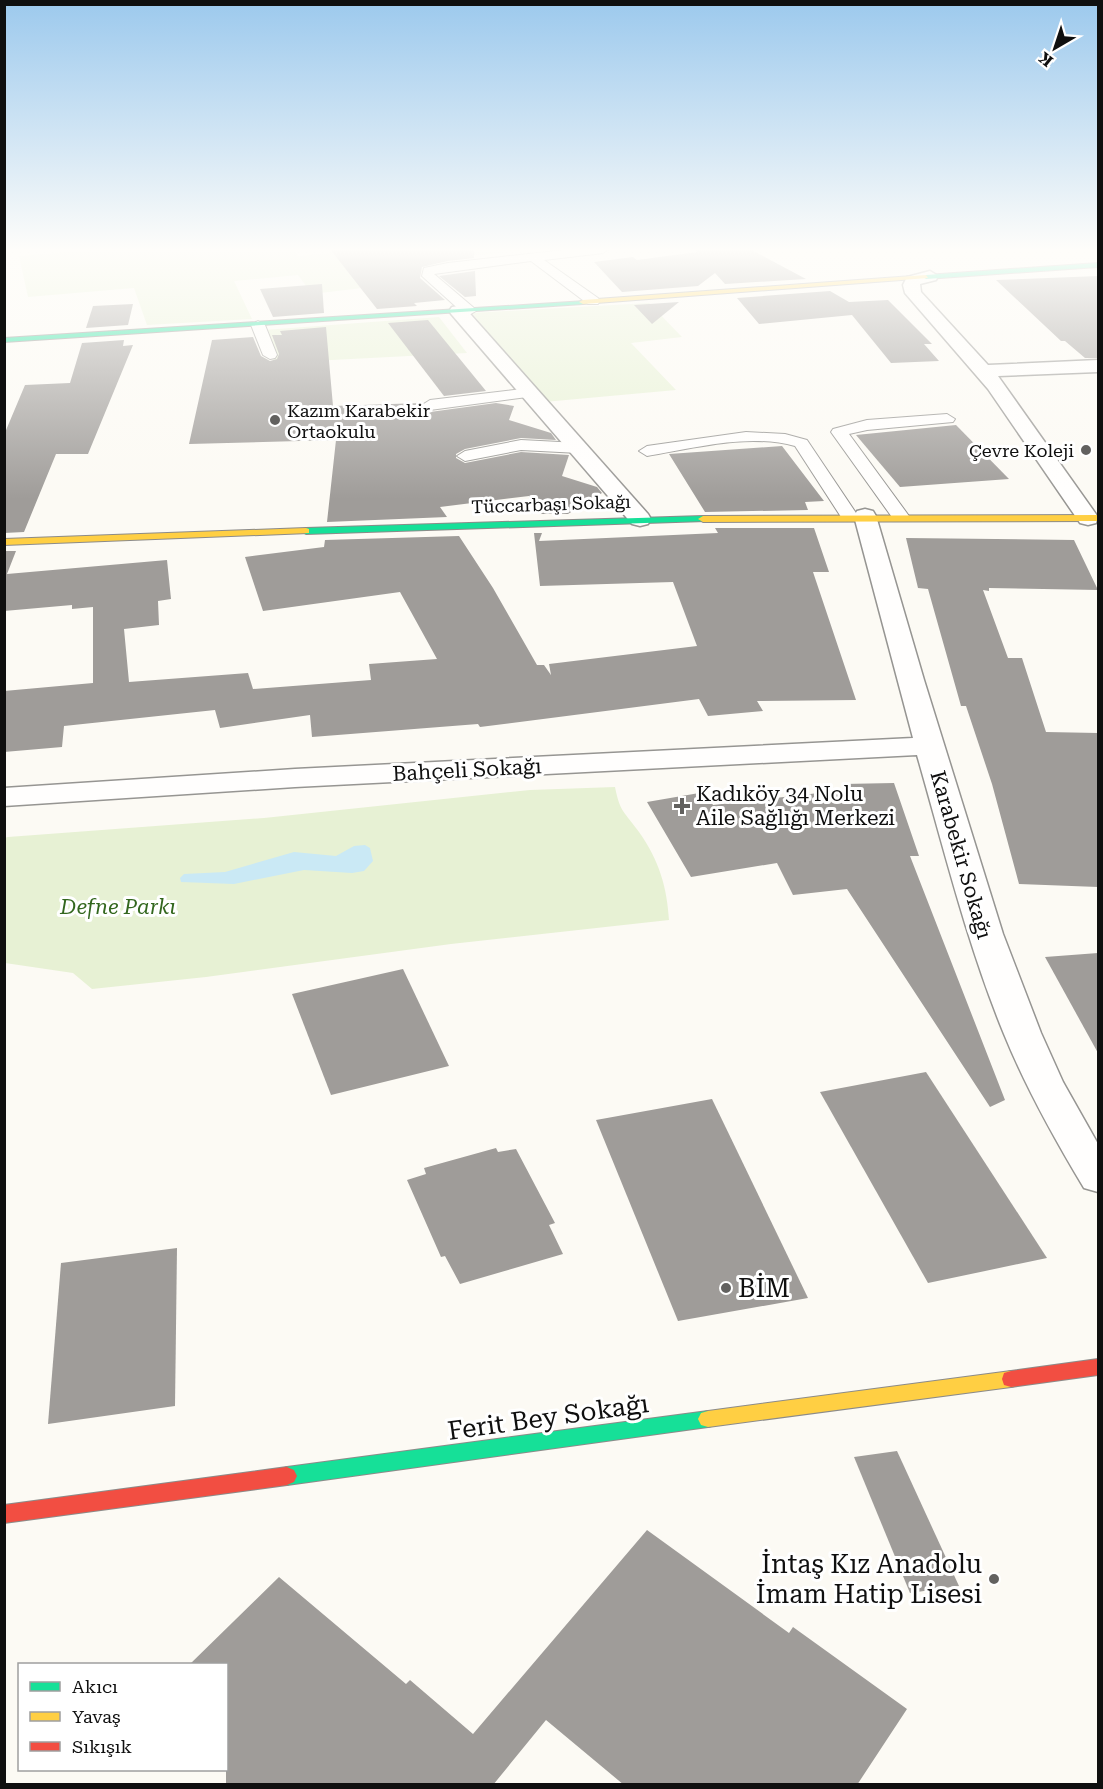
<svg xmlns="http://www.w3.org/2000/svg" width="1103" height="1789" font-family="'Roboto Serif',serif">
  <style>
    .green { fill: #e7f1d4 }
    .water { fill: #cae9f5 }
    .building { fill: #9f9c99 }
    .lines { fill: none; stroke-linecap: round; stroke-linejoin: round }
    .lane-casing { stroke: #969592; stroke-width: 2 }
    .street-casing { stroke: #969592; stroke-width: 3 }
    .fast-casing { stroke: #8c8b89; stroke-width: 2 }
    .slow-casing { stroke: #8c8b89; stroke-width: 2 }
    .jam-casing { stroke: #8c8b89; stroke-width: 2 }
    .lane { fill: #fffefd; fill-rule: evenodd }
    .street { fill: #fffefd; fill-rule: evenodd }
    .fast { fill: #16e098; fill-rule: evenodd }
    .slow { fill: #ffcf43; fill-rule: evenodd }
    .jam { fill: #f24e42; fill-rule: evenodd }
    .poi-dot { fill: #62615f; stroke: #fff; stroke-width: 2 }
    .labels { text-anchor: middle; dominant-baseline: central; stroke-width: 6; stroke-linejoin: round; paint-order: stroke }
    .far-poi-label { font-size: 18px; fill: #0f0f0f; stroke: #fff; text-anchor: start }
    .far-street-label { font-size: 18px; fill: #0f0f0f; stroke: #fff }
    .street-label { font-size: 21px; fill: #0f0f0f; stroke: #fff }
    .poi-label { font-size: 21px; fill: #0f0f0f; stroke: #fff; text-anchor: start }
    .park-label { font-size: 21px; font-style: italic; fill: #33671e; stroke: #fff }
    .near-poi-label { font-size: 26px; fill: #0f0f0f; stroke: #fff; text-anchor: start }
    .near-street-label { font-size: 26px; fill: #0f0f0f; stroke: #fff }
  </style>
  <rect width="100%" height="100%" fill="#fcfaf4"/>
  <g class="green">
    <polygon points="105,249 293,249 298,256 370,249 539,249 388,264 404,283 312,294 298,275 234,281 252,319 147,325 134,288 28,297 19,256"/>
    <polygon points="649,303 682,337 631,343 676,390 544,402 472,313"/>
    <polygon points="439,317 467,353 274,363 264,330"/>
    <path d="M615,787C620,813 625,812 639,832C659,860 667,887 669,920L451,944L206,977L92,989L73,973L5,963L4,838L8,837L264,818L530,790Z"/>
  </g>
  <polygon class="water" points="365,845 370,848 373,861 364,871 352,873 304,870 234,884 181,882 180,878 184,874 225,872 294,852 336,856 354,846"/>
  <g class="building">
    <polygon points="330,249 474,249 474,258 448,261 422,267 420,278 445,300 414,303 417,306 377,309"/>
    <polygon points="694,249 750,249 806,279 725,284 715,273 698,286 622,292 594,262 633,257 637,260 697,252"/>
    <polygon points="475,271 476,296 465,297 439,276"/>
    <polygon points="1098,276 1098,358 1085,358 1065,341 1061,341 996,280"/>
    <polygon points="322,284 324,313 273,317 260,289"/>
    <polygon points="830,291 849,302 888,300 932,344 924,344 939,361 891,363 852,315 759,324 737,298"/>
    <polygon points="679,302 652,324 634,305"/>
    <polygon points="133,304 128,325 86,328 93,306"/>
    <polygon points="428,320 486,391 444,396 388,323"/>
    <polygon points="326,327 333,406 421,403 421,407 430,412 496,403 514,406 509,420 551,433 556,440 521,438 465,449 456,454 456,458 465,463 521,452 569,455 562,476 597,487 602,493 568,514 531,514 529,496 440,507 447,517 327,522 336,440 189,444 212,340 253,337 261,356 270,361 277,359 279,354 272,335 282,335 280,331"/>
    <polygon points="124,340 123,346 133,345 88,454 56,454 24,532 4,533 4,435 25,385 70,383 82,343"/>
    <polygon points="956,425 1009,479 900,487 856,435"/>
    <polygon points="782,446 824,501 805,502 808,510 705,512 669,454"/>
    <polygon points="715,528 814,528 829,572 813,572 856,700 757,701 763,711 708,716 699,699 480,727 478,724 312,737 310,715 220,728 215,710 64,726 62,747 4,752 4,691 93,683 93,607 72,609 72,605 4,611 4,551 16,551 7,574 167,560 171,599 158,601 159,625 124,629 129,682 248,673 253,689 371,680 369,664 437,659 400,592 263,611 245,557 324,547 325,540 459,536 493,588 537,665 544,665 551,675 549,664 697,646 673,582 540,586 534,533 542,533 539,541 718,533"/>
    <polygon points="906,538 1074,540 1098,590 989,588 989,591 983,590 1008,658 1022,658 1046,732 1098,733 1098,887 1019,884 992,784 966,706 961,706 928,589 918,588"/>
    <polygon points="894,783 919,856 910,856 1005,1100 990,1107 847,889 793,895 777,863 691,877 647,802 705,792 713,805 845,790 843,784"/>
    <polygon points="1098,953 1098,1053 1045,957"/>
    <polygon points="403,969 449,1066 331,1095 292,994"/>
    <polygon points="926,1072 1047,1258 928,1283 820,1092"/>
    <polygon points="712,1099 808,1298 678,1321 596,1120"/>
    <polygon points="496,1148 498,1152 516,1149 555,1223 549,1225 563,1254 460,1284 445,1256 441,1257 407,1180 426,1174 424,1168"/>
    <polygon points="177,1248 175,1406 48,1424 61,1263"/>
    <polygon points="897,1451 959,1586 910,1593 854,1457"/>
    <polygon points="647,1530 789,1633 793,1627 907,1709 857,1785 624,1785 546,1720 493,1785 226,1785 226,1665 189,1665 279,1577 406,1684 410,1680 473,1734"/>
  </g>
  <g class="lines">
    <g class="lane-casing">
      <g id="lane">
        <polygon points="574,249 609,249 603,253 544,260 598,298 600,301 598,304 588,304 531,261 434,274 474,308 476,311 469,315 464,314 422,276 424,268 448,263"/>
        <polygon points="258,321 265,325 277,355 275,358 270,359 263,355 251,325"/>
        <polygon points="530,388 538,393 535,396 430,410 422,405 430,400"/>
        <polygon points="947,414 955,419 953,422 867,430 849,434 909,516 906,520 894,520 831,432 833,429 867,420"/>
        <path d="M746,432L785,434L807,440L858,516L855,520H843L795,446C747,433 695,448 647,456L639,451L647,446Z"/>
        <polygon points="521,440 579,443 587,448 579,453 521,450 465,461 457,456 465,451"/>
      </g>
    </g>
    <g class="street-casing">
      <g id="street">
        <polygon points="930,271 938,276 936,280 920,284 921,292 988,365 1098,360 1098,372 998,376 1098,517 1096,523 1088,525 1080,523 988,389 905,293 903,285 907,277"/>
        <polygon points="458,306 464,307 648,514 651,519 648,524 640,526 632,524 452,315 449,311 452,307"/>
        <path d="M865,509L873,511L876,516L924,680L1003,934L1041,1033L1063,1082L1098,1144V1192L1084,1188C1054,1138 1026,1088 1004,1034C967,944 944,849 917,755L295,787L4,806V788L295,769L913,738L854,516L857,511Z"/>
      </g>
    </g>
    <g class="fast-casing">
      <g id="fast">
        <polygon points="1098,263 1098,267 926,279 923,277 926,275"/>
        <polygon points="585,301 585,303 583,304 4,342 4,338"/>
        <polygon points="703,516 706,517 706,521 306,534 301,531 306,528"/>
        <polygon points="708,1411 715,1413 718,1419 715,1425 708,1427 287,1485 280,1482 277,1476 280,1470 287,1467"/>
      </g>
    </g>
    <g class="slow-casing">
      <g id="slow">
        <polygon points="926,275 928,278 583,304 579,302 583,300"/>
        <polygon points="1098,515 1098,521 703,522 698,519 703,516"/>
        <polygon points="306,528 309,529 309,533 4,545 4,539"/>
        <polygon points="1011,1371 1018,1373 1020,1379 1018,1385 1011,1387 708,1427 701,1425 698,1419 701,1413 708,1411"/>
      </g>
    </g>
    <g class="jam-casing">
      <g id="jam">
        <polygon points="1098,1359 1098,1375 1011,1387 1004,1385 1002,1379 1004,1373 1011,1371"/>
        <polygon points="287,1467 294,1470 297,1476 294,1482 287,1485 4,1523 4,1505"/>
      </g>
    </g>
    <use href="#lane" class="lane"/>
    <use href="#street" class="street"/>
    <use href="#fast" class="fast"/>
    <use href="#slow" class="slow"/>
    <use href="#jam" class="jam"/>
  </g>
  <linearGradient id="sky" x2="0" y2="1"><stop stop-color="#9cc9ed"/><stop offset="0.5" stop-color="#fefdfa"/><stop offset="1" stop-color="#fefdfa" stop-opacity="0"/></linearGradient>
  <rect width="1103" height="499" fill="url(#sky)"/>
  <g class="poi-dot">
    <circle cx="275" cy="420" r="6"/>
    <circle cx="1086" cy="450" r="6"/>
    <path d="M679 797h6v6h6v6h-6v6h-6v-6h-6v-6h6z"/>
    <circle cx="726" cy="1288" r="6"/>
    <circle cx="994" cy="1579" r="6"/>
  </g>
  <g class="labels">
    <g class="far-poi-label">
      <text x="287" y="410">Kazım Karabekir<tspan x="287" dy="21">Ortaokulu</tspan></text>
      <text x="1074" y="450" text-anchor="end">Çevre Koleji</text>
    </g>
    <g class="far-street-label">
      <text transform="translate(551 504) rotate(-2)">Tüccarbaşı Sokağı</text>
    </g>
    <g class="street-label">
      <text transform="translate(467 770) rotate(-3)">Bahçeli Sokağı</text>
      <text transform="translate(961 855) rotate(74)">Karabekir Sokağı</text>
    </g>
    <g class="poi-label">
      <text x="696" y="794">Kadıköy 34 Nolu<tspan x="696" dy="24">Aile Sağlığı Merkezi</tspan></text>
    </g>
    <g class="park-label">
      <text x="118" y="907">Defne Parkı</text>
    </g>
    <g class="near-poi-label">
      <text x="738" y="1288">BİM</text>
      <text x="982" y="1564" text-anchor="end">İntaş Kız Anadolu<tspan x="982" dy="30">İmam Hatip Lisesi</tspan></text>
    </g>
    <g class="near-street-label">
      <text transform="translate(548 1417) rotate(-8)">Ferit Bey Sokağı</text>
    </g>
  </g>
  <rect width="1103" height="1789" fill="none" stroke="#0f0f0f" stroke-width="12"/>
  <rect x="18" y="1663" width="210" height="108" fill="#ffffff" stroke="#9f9f9f" stroke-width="1.5"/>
  <rect x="30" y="1682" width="30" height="9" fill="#16e098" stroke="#9f9f9f" stroke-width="1.5"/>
  <text x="72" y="1693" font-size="18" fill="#0f0f0f">Akıcı</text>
  <rect x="30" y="1712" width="30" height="9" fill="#ffcf43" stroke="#9f9f9f" stroke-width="1.5"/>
  <text x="72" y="1723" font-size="18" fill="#0f0f0f">Yavaş</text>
  <rect x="30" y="1742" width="30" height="9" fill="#f24e42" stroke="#9f9f9f" stroke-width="1.5"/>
  <text x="72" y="1753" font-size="18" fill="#0f0f0f">Sıkışık</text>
  <g transform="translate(1055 48) rotate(219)" stroke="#ffffff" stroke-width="4.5" paint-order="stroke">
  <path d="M0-4.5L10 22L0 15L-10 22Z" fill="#0f0f0f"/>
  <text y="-9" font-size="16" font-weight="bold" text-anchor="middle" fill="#0f0f0f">K</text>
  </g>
</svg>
